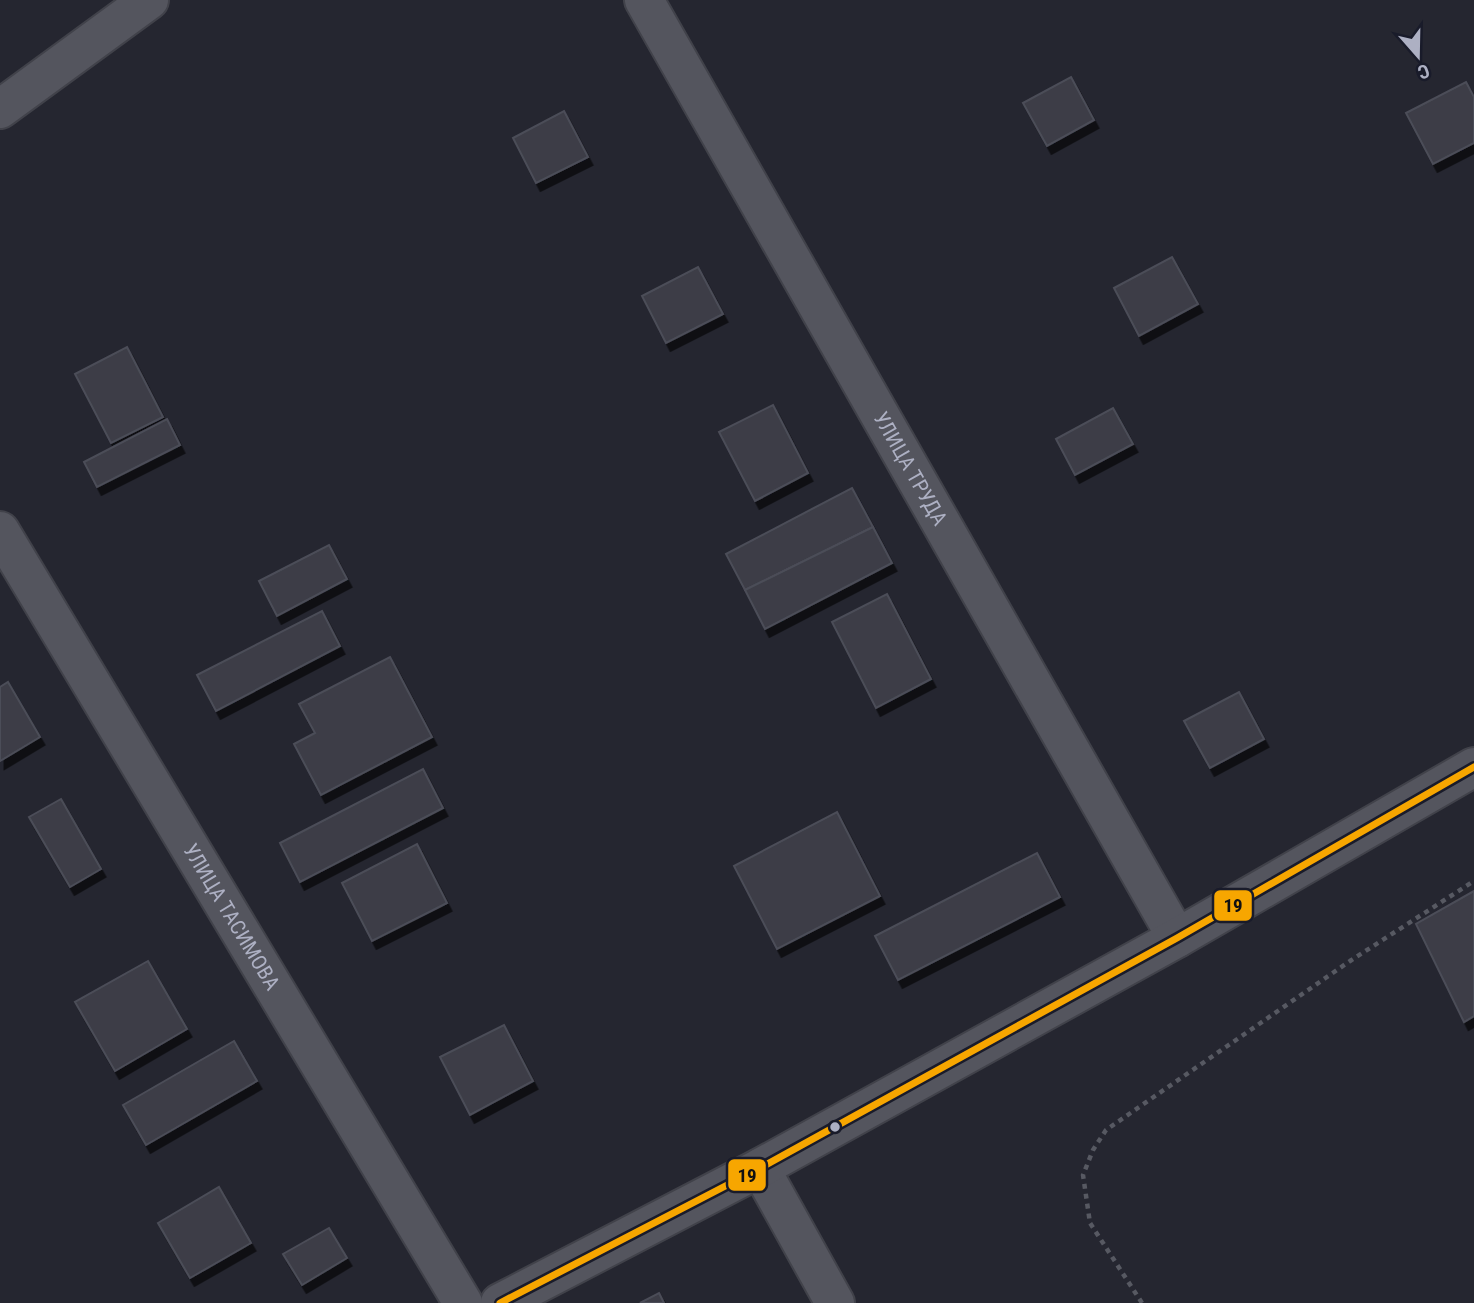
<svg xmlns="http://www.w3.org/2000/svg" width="1474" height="1303" font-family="'Roboto Condensed',sans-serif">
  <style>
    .building { fill: #3c3e47; stroke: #4c4d58; stroke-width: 2; filter: url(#shadow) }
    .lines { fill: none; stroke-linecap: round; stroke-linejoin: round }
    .street-casing { stroke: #41424a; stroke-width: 42 }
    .path { stroke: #575962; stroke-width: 4.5; stroke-dasharray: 5 5; stroke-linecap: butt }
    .street { stroke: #54555e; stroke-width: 38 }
    .bus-1-casing { stroke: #191b2a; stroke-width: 12 }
    .bus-1 { stroke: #f7a600; stroke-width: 7 }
    .bus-dot { fill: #adb0c3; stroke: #191b2a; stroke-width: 2.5 }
    .labels { text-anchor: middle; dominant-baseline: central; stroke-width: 5; stroke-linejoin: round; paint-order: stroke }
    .street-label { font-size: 21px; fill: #adb0c3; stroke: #191b2a }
    .line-badge { stroke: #191b2a; stroke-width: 2.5 }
    .pale-badge-label { font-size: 19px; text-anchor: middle; font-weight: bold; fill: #111 }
  </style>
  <defs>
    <filter id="shadow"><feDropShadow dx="4.5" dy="8" stdDeviation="0" flood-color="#0009"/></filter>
  </defs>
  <rect width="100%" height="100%" fill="#252630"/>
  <g class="building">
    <polygon points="1071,77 1094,120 1047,146 1023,103"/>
    <polygon points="1466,82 1474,97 1474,143 1433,164 1406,113"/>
    <polygon points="564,111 588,157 536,183 513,138"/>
    <polygon points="1172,257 1198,304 1139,336 1114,288"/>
    <polygon points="698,267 723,314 666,343 642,296"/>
    <polygon points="127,347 163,417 111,443 75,374"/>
    <polygon points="773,405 808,473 755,501 719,432"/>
    <polygon points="1113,408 1133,444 1075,475 1056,439"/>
    <polygon points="167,419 180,445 97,487 84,462"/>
    <polygon points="852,488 873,527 745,590 726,554"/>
    <polygon points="873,527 892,563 765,629 745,590"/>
    <polygon points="329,545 347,579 277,616 259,581"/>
    <polygon points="887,594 931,679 876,708 832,622"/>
    <polygon points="322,611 340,646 216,711 197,675"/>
    <polygon points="390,657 432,737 321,795 294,744 315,733 299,704"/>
    <polygon points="8,682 40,737 0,761 0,687"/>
    <polygon points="1239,692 1264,739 1210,768 1184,721"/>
    <polygon points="423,769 443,808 300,882 280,843"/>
    <polygon points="61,799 101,869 70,887 29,817"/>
    <polygon points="837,812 880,896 777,949 734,866"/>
    <polygon points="417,844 447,903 372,941 342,883"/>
    <polygon points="1037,853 1060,897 898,980 875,936"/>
    <polygon points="1474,891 1474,1016 1464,1022 1416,924"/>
    <polygon points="148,961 187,1029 115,1071 75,1002"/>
    <polygon points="504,1025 533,1081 470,1115 440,1057"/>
    <polygon points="234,1041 257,1081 146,1145 123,1105"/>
    <polygon points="219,1187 251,1243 190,1278 158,1223"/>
    <polygon points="329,1228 347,1258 302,1285 283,1254"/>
    <polygon points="659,1293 664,1303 640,1303"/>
  </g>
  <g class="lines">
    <g class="street-casing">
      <g id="street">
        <path id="s1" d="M644,0L1177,938"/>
        <polyline points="0,109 149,0"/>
        <path id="s2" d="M0,531L463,1303"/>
        <polyline points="760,1168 835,1303"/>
        <polyline points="500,1303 760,1168 1177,938 1474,767"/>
      </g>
    </g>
    <polyline class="path" points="1142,1303 1090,1223 1083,1175 1093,1150 1106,1130 1350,961 1474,881"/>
    <use href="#street" class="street"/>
    <g class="bus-1-casing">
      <polyline id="bus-1" points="500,1303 760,1168 1177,938 1474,767"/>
    </g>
    <use href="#bus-1" class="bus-1"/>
  </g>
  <circle class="bus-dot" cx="835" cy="1127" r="6"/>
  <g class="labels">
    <g class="street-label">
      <text stroke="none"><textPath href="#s1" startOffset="539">УЛИЦА ТРУДА</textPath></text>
      <text stroke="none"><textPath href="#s2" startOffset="450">УЛИЦА ТАСИМОВА</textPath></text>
    </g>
  </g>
  <g class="line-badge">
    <rect x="1213" y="889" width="40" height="33" rx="7" fill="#f7a600"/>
    <rect x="727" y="1158" width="40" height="34" rx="7" fill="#f7a600"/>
  </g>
  <g class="pale-badge-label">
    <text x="1233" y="912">19</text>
    <text x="747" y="1182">19</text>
  </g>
  <g transform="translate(1418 56) rotate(160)" stroke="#191b2a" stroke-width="5" paint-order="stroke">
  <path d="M0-5L12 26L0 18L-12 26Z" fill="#adb0c3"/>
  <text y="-10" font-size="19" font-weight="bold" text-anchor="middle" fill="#adb0c3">С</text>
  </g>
</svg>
